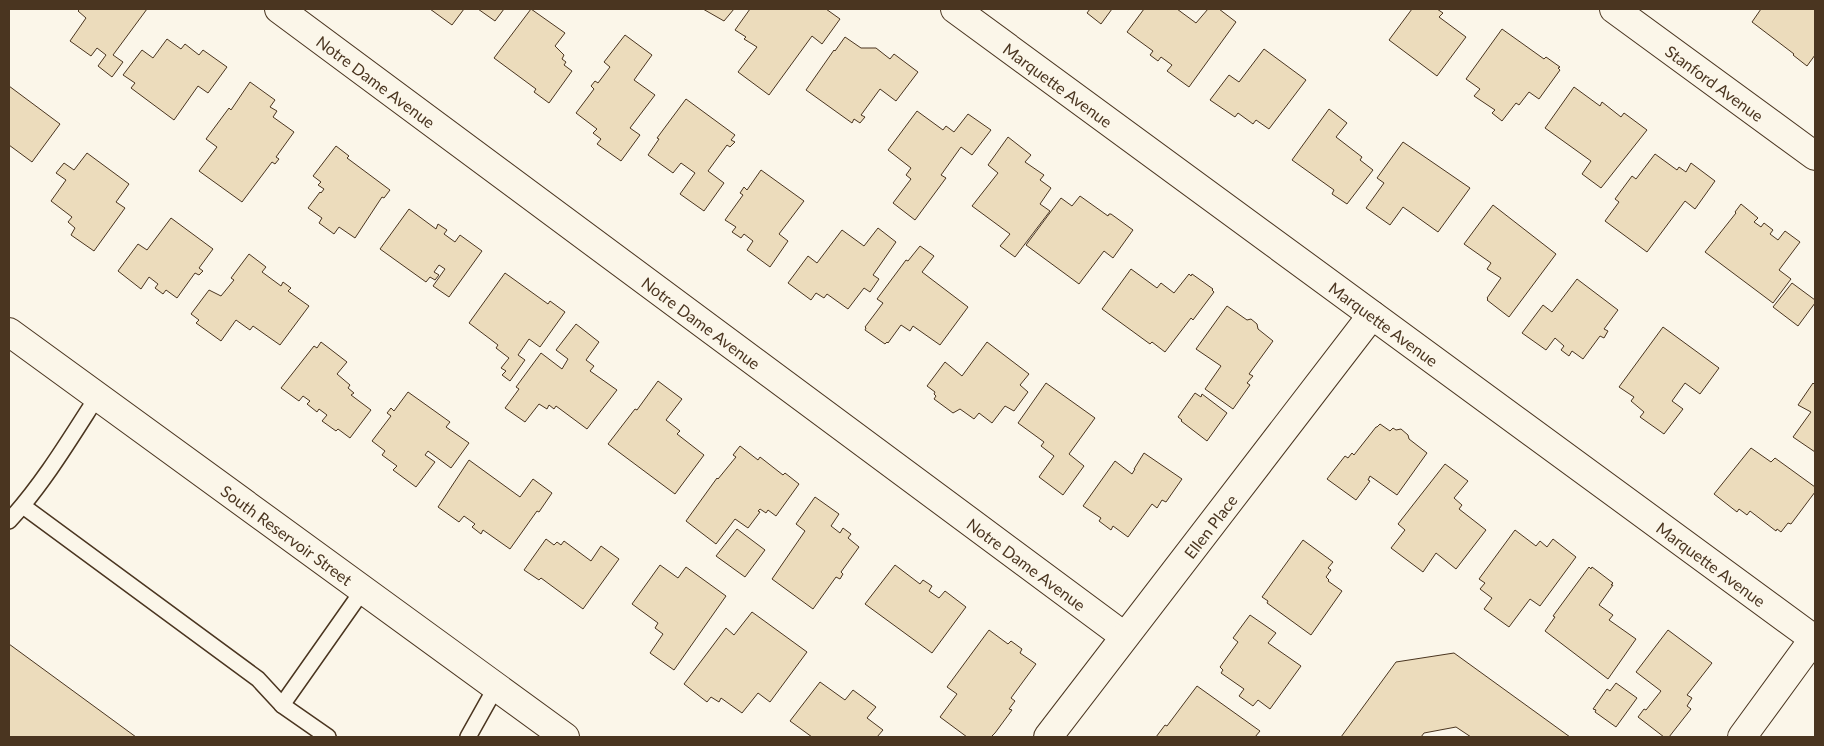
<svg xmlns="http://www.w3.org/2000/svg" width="1824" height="746" font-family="Lato,sans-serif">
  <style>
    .building { fill: #ecdcbc; stroke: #4a3520 }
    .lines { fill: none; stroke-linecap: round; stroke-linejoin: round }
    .lane-casing { stroke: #4a3520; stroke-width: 18 }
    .street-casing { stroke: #4a3520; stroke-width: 30 }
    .secondary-casing { stroke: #4a3520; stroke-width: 30 }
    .primary-casing { stroke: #4a3520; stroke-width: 30 }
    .lane { stroke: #fbf6e9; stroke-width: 15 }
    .street { stroke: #fbf6e9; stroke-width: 28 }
    .secondary { stroke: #fbf6e9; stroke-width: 28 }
    .primary { stroke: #fbf6e9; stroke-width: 28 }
    .labels { text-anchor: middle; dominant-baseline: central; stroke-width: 4; stroke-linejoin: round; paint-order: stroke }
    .street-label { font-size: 16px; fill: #4a3520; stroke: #fbf6e9 }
  </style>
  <rect width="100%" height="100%" fill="#fbf6e9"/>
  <g class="building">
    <polygon points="80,9 147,9 113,55 123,62 112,77 98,66 106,55 97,48 91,56 70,41 86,18 78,11"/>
    <polygon points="430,9 464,9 452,25"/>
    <polygon points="478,9 504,9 495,21"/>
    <polygon points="531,9 565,33 555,46 564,55 562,59 566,62 564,65 572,71 549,103 534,92 536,89 494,58"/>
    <polygon points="703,9 734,9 724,21"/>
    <polygon points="750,9 826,9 840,19 822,44 812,36 769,95 738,72 757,47 744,39 746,37 735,30"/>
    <polygon points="1090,9 1112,9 1101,24 1087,13"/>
    <polygon points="1144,9 1177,9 1196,23 1208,9 1219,9 1236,22 1189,87 1167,71 1172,65 1161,57 1158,61 1150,55 1153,51 1127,32"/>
    <polygon points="1412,9 1437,9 1443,13 1439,17 1466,37 1437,76 1389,40"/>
    <polygon points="1761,9 1815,9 1815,55 1807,66 1793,55 1794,54 1752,22"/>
    <polygon points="1502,29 1544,59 1546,57 1560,67 1558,68 1560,70 1539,99 1529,92 1519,105 1516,103 1502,121 1492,113 1495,110 1474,96 1480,89 1466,79"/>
    <polygon points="625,35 652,55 634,80 655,95 630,128 640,135 621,161 597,144 601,139 593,133 597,129 576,113 594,89 591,86 595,81 598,83 610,67 604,62"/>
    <polygon points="845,37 861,48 876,48 890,59 894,54 918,72 896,101 880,89 861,115 865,117 860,123 854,119 852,123 806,90 834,50 835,51"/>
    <polygon points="167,39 181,49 185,44 199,55 203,50 227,67 208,93 198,86 174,120 131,88 135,83 123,75 142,50 153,58"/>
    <polygon points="1264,49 1306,80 1269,129 1256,120 1253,124 1238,113 1235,117 1210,100 1229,75 1239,82"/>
    <polygon points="250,82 275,100 270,107 277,111 273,117 294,132 276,157 279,159 275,164 272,162 242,202 199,171 217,147 206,139 229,108 231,110"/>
    <polygon points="9,86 60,124 32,162 9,145"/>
    <polygon points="1574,87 1600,106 1602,102 1621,117 1624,113 1647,130 1601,188 1582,174 1591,161 1545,128"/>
    <polygon points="686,99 735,135 731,140 735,142 730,147 727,145 708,171 724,183 704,211 680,194 695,173 681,163 673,173 648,155 659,139 657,138"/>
    <polygon points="1329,109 1347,123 1336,137 1362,157 1360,160 1373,170 1347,204 1332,194 1334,190 1292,160"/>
    <polygon points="917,111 943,130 946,126 954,132 968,114 991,130 972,155 961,147 941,175 946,178 915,220 893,203 911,179 906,175 911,168 888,150"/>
    <polygon points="1008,137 1031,155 1025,162 1044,175 1040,180 1051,188 1040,204 1050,211 1015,257 1000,246 1010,234 972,206 998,173 988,165"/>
    <polygon points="1403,142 1470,188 1438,232 1403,207 1390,225 1366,208 1384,183 1377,178"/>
    <polygon points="336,146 349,156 347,158 390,190 384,198 382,197 355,238 339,227 334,234 319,223 322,218 308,208 320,192 321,193 324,189 318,185 321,182 313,176"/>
    <polygon points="87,153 129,184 116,202 125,208 94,251 71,235 75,228 68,222 72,217 51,201 66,180 56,173 64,163 74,170"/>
    <polygon points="1655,154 1677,170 1679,167 1686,172 1691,163 1715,181 1695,209 1685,201 1647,252 1605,221 1619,202 1615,199 1632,176 1636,179"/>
    <polygon points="761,170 804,201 779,234 788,241 770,267 747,250 753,241 744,234 741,238 732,232 736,227 725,220 743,195 740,193 744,187 747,190"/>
    <polygon points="1080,196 1108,216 1109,214 1111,214 1133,230 1113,258 1104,251 1079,284 1026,245 1061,198 1072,206"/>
    <polygon points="1741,204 1758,218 1754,222 1761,227 1764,223 1773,230 1770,234 1778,240 1785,231 1800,242 1779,270 1791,279 1773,303 1705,252 1736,213 1735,212"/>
    <polygon points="1493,205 1556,254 1509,317 1487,300 1488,299 1487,298 1501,278 1487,269 1491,263 1464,244"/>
    <polygon points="409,209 436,229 438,224 447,230 444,234 455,242 460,235 482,251 449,297 433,286 445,269 439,265 434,272 439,275 435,280 430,277 426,282 380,249"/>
    <polygon points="171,218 213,249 199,268 203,271 199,275 195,273 177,298 166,290 163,294 155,288 158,284 149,277 141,289 118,271 138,244 147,250"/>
    <polygon points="878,228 896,242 873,275 879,279 870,292 864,288 848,309 827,294 824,298 816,293 811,300 788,283 808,256 817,263 842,230 864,246"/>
    <polygon points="920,246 934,256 922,272 968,307 940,345 913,326 910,331 901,325 888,343 887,342 885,344 865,330 866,328 865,327 883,303 877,299 906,260 908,261"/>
    <polygon points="249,254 266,267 262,272 281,286 283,282 291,288 288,291 309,306 280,345 253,326 250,330 236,320 221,341 196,323 199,320 191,314 209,290 221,296 234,280 231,278"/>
    <polygon points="1131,269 1157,288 1161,283 1174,293 1189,274 1191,276 1192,274 1213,289 1212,290 1214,292 1193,320 1191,318 1165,352 1152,342 1150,344 1102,309"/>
    <polygon points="505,273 548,304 550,301 565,312 540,347 529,339 518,355 525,360 510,381 502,375 506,371 501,368 509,358 496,348 498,345 469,323"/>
    <polygon points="1577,279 1618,310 1604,329 1608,331 1604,338 1600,336 1583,359 1572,351 1569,356 1561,350 1564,346 1555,338 1546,350 1522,333 1543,305 1552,312"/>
    <polygon points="1792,283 1815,300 1815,303 1798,326 1773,307"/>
    <polygon points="1227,306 1247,320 1251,319 1257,324 1258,329 1273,341 1249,374 1253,376 1247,383 1250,385 1233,409 1205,389 1221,366 1196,349"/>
    <polygon points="576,324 599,342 586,360 594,366 590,371 617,390 587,429 556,406 554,409 549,405 547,409 539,404 525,422 505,408 519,389 516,387 541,353 562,369 568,359 556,350"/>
    <polygon points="1663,327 1719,368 1700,394 1685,383 1672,401 1683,409 1664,434 1640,417 1644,412 1631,401 1634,397 1619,387"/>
    <polygon points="321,342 347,362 337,374 350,385 348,388 354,393 351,395 371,410 350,438 338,429 336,431 322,421 327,415 319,409 317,412 307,404 310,401 303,396 299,401 281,388 314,346 317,348"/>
    <polygon points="987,342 1029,374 1020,385 1028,392 1014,411 1005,406 992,423 979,413 974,419 960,409 953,413 934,399 936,396 934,394 935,392 927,386 945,362 962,376"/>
    <polygon points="658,381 682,399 666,420 680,431 677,434 704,455 675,494 608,444 635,409 637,410"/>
    <polygon points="1046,383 1095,418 1069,454 1084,466 1063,495 1039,477 1054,456 1041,446 1044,442 1018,423"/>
    <polygon points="1813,383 1815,385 1815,452 1793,437 1811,412 1798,405"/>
    <polygon points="408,392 450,422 446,427 469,443 451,468 428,451 425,455 435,462 416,487 393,470 397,466 382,455 385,451 372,441 391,416 387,413 391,408 394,411"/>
    <polygon points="1195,393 1201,397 1202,394 1227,413 1207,441 1181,421 1182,420 1178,417"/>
    <polygon points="1380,424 1390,431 1393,428 1396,430 1401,429 1408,435 1409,439 1427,453 1397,495 1370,476 1368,480 1370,481 1356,500 1327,479 1345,456 1348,458 1352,453 1354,455 1376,427 1377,427"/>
    <polygon points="740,446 758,460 760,457 783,475 785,473 799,484 776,516 768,510 766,513 760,509 758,511 760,512 748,528 735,519 716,544 686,521 717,478 718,479 736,457 733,455"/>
    <polygon points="1751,448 1771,462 1775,458 1815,487 1815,492 1791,524 1788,523 1781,532 1777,529 1776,531 1750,511 1747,515 1739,509 1737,512 1714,494"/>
    <polygon points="1144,453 1182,479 1166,502 1162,500 1157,508 1152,504 1128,537 1113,526 1111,530 1099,521 1101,518 1083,506 1115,461 1132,474 1135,469 1134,469"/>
    <polygon points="469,460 520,497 533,479 552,493 539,512 537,511 510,549 483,530 481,534 472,527 475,524 464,516 459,522 438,507"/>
    <polygon points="1445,464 1468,481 1454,498 1462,505 1459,509 1486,530 1456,569 1436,553 1423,572 1391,548 1405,530 1398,524"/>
    <polygon points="815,497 839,514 831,526 840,533 843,528 851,534 848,538 859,547 841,572 843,574 840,579 836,577 813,609 772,579 805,531 796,524"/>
    <polygon points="737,529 765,550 745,577 716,556"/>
    <polygon points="1515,530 1536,546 1540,541 1547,547 1553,539 1576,557 1540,606 1530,599 1509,627 1484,609 1492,598 1480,589 1485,583 1479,579"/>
    <polygon points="546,539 554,545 557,542 561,545 564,541 591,561 601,546 619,559 583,609 541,578 539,580 524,570"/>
    <polygon points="1303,540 1333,562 1328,568 1331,570 1326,577 1329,580 1328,581 1342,591 1311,635 1267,603 1268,601 1262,597"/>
    <polygon points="660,565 678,578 686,567 726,596 674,670 650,653 663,634 655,628 658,623 632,604"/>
    <polygon points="895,565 920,584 923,580 932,586 929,591 939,598 945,591 966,607 932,653 865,604"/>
    <polygon points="1589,567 1591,569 1592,567 1613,583 1611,585 1613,585 1599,605 1613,615 1609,620 1636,639 1608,679 1545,631 1555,617 1553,616"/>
    <polygon points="752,612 807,652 770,702 758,693 742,713 721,698 719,702 711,697 707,702 684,684 726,628 734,635"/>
    <polygon points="1250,615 1276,633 1268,643 1301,666 1270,709 1258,700 1253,706 1239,696 1244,689 1221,673 1223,670 1220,667 1238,642 1233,638"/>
    <polygon points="989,630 1008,644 1011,641 1022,649 1020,653 1036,664 1011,698 1015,701 1009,709 1012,710 995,733 991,737 967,737 940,717 957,694 947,687"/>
    <polygon points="1668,630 1712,663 1687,695 1692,698 1687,706 1691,709 1669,737 1664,737 1638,717 1644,709 1646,710 1661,691 1636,672"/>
    <polygon points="9,644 136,737 9,737"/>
    <polygon points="1454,653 1570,737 1471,737 1456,727 1424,733 1421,737 1341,737 1396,662"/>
    <polygon points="820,682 845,700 853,690 876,707 867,718 883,730 877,737 812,737 790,721"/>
    <polygon points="1616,683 1637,698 1616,727 1595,712 1596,710 1593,709 1607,689 1610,691"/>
    <polygon points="1197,686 1260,731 1255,737 1156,737 1165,725 1167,726"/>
  </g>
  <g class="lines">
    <g class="lane-casing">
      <g id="lane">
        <polyline points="23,506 258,679 282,705 328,737"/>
        <path d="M9,521C43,484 70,439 97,397"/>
        <polyline points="282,705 363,590"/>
        <polyline points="468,737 496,687"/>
      </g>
    </g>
    <g class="street-casing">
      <g id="street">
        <path id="s1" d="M279,9L1124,636"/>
        <path id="s2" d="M955,9L1814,639"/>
        <path id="s3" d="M1614,9L1815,156"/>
        <path id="s4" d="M1048,737L1372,315"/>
      </g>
    </g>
    <g class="secondary-casing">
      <polyline id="secondary" points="1742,737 1815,637"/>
    </g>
    <g class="primary-casing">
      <g id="primary">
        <path id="s5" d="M9,332L565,737"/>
      </g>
    </g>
    <use href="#lane" class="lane"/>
    <use href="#street" class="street"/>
    <use href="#secondary" class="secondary"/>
    <use href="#primary" class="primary"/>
  </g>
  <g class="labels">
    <g class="street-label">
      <text stroke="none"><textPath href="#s1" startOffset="121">Notre Dame Avenue</textPath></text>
      <text stroke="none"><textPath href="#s3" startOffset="125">Stanford Avenue</textPath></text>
      <text stroke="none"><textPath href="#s2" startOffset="128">Marquette Avenue</textPath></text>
      <text stroke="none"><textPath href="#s1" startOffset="526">Notre Dame Avenue</textPath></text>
      <text stroke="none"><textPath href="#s2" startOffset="532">Marquette Avenue</textPath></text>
      <text stroke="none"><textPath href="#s4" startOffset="266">Ellen Place</textPath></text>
      <text stroke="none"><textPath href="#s5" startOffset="344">South Reservoir Street</textPath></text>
      <text stroke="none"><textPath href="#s2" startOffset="938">Marquette Avenue</textPath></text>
      <text stroke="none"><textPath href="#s1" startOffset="931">Notre Dame Avenue</textPath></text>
    </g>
  </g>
  <rect width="1824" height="746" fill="none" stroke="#4a3520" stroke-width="20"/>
</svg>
